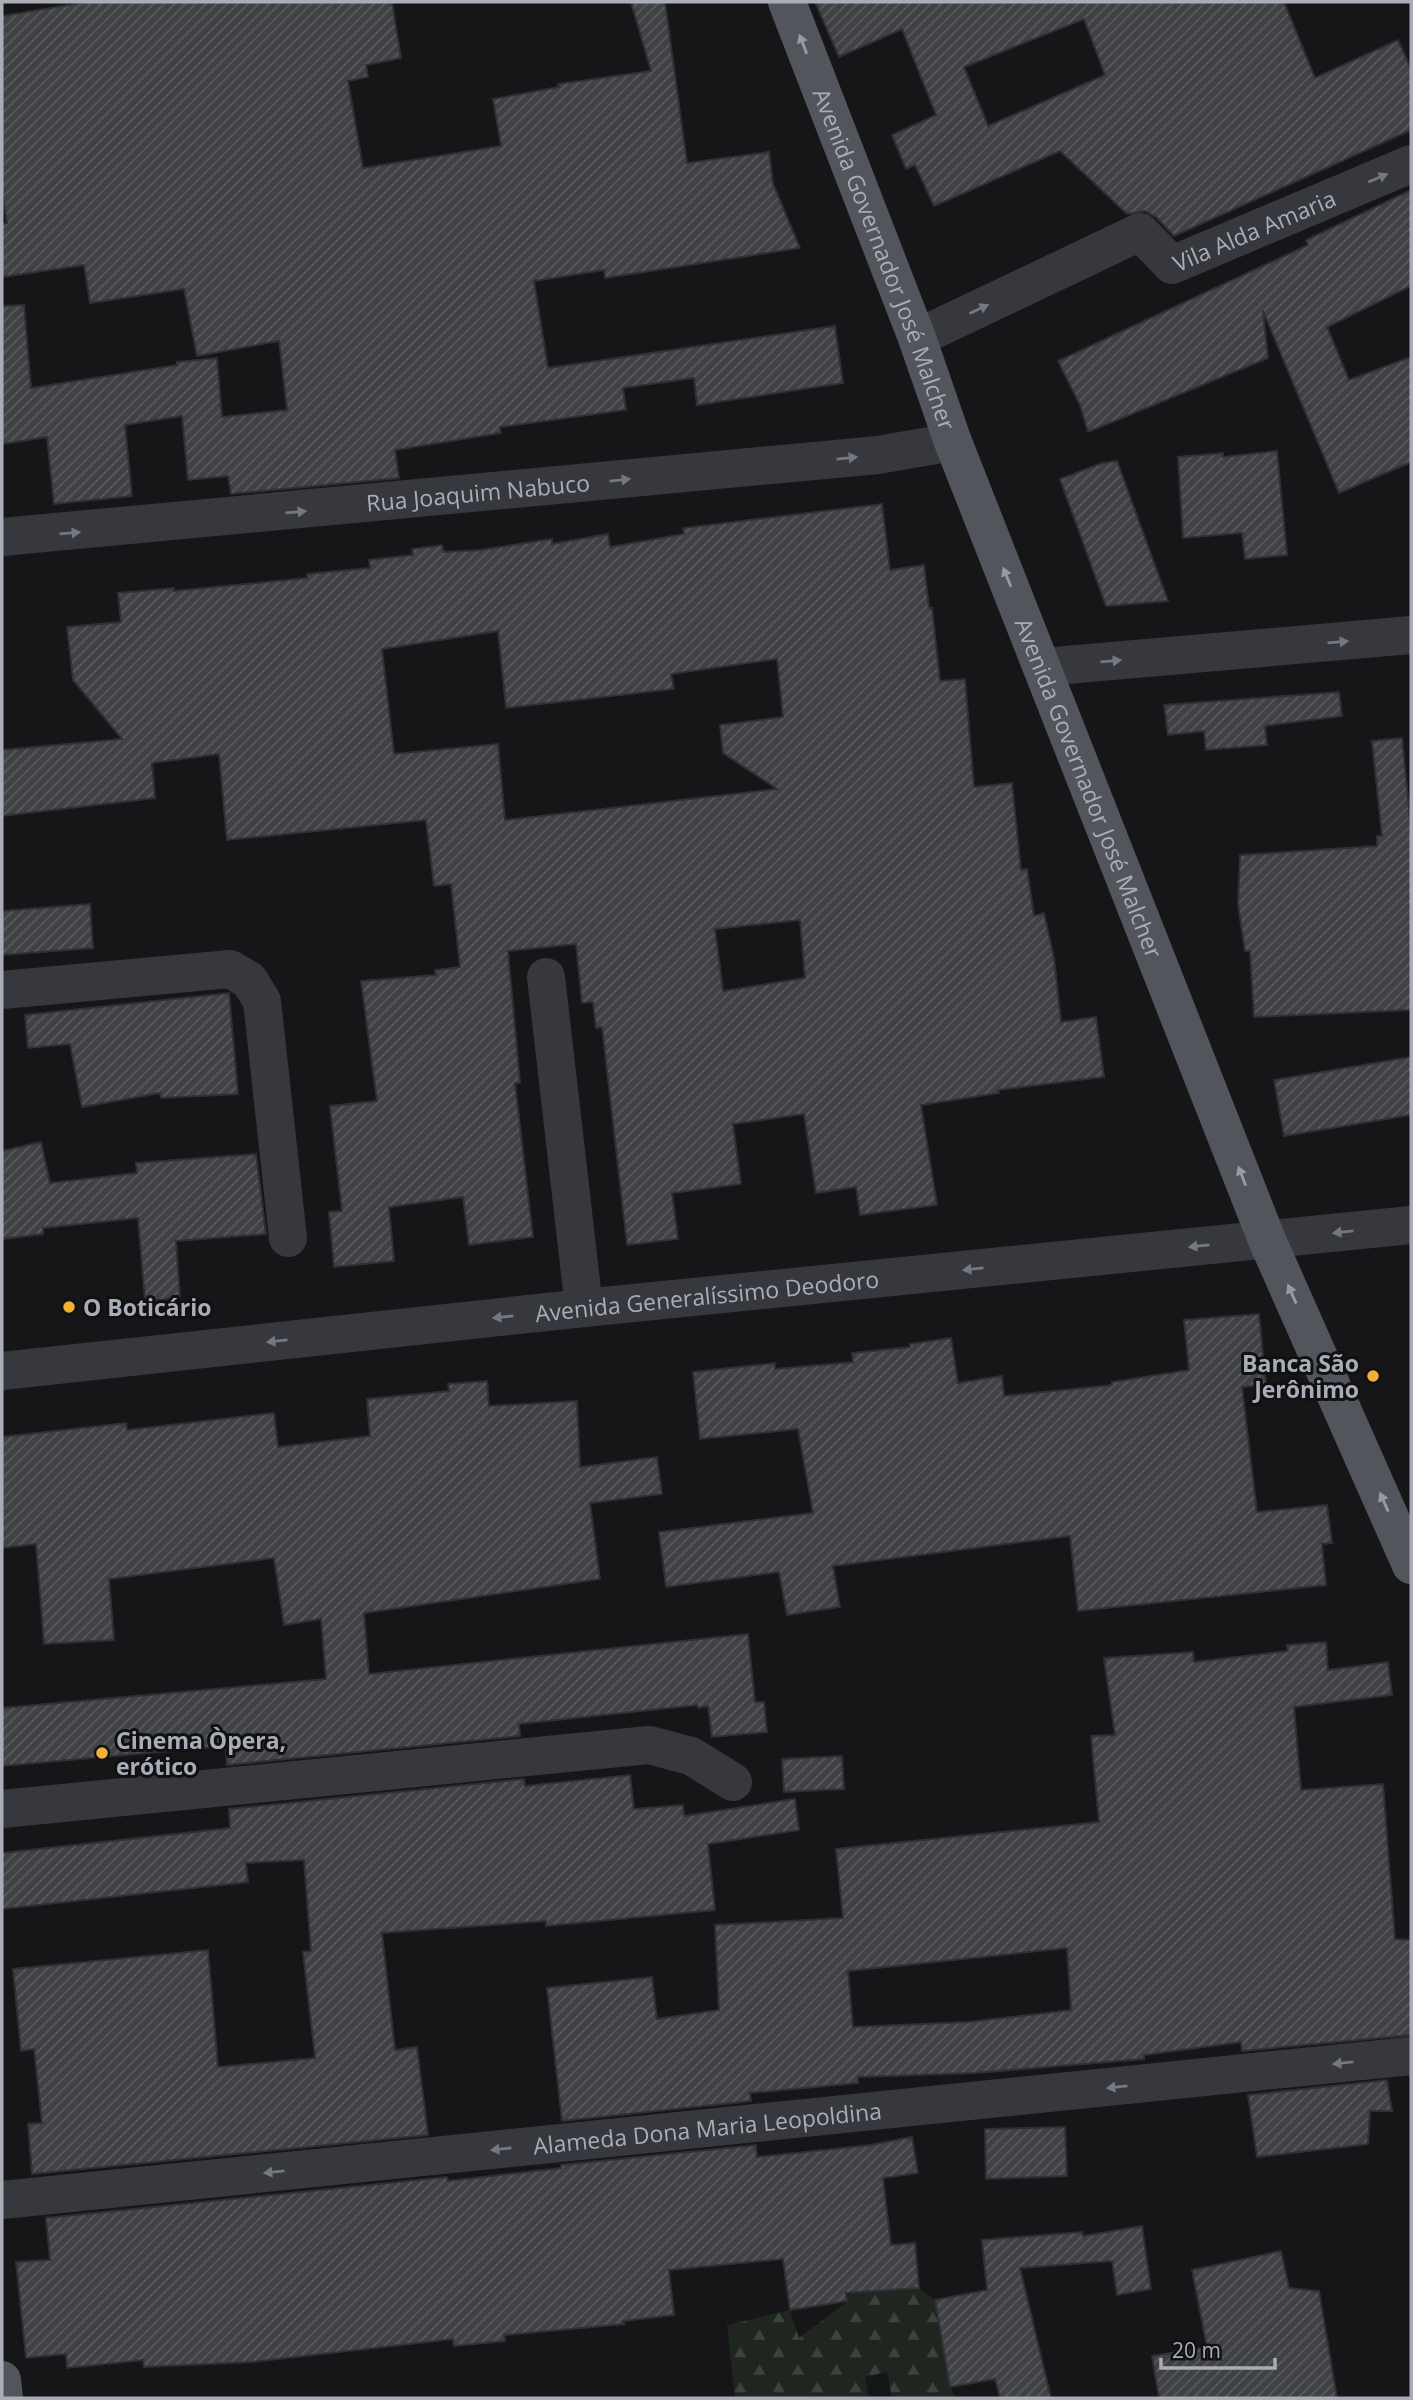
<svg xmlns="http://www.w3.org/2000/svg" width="1413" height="2400" font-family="'Open Sans',sans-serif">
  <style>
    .forest { fill: url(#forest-firs) }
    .building { fill: url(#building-hatch); stroke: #303034; stroke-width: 2; fill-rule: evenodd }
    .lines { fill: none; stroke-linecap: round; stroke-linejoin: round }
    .minor { stroke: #37383d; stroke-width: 38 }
    .major { stroke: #53555c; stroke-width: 38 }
    .oneway { fill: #979ba6 }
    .oneway2 { fill: #757881 }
    .poi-dot { fill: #f2b134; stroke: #111113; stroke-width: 2.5 }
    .labels { text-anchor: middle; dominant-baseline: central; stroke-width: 6; stroke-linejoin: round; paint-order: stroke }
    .street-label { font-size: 23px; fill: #a8adb8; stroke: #111113 }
    .poi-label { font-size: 23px; font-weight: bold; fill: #a8adb8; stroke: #111113; text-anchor: start }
  </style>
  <defs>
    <pattern id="forest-firs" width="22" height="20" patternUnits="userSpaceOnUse" patternTransform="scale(1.75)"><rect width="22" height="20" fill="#1e261f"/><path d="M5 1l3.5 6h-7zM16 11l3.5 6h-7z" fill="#3c433d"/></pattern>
    <pattern id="building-hatch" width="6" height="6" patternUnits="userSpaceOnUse" patternTransform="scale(1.75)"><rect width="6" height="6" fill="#404145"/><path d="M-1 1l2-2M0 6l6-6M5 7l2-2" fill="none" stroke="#595a5e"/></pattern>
  </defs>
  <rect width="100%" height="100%" fill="#161618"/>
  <polygon class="forest" points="853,2274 880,2290 919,2288 935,2300 950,2387 956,2398 892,2398 887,2372 865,2377 869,2398 735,2398 727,2325 790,2310 799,2338 847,2302"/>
  <g class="building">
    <polygon points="86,2 392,2 401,58 366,65 368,77 348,81 363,168 501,146 493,99 559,87 558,84 651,71 631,2 665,2 687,163 769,152 773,184 800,248 605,278 604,270 534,281 548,368 835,326 843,383 697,405 694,378 623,388 626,410 500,427 501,433 395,450 399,478 231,494 228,476 188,480 182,416 125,425 132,496 54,504 47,437 2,444 2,306 24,305 31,388 177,365 177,362 217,358 222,417 287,410 279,341 197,356 184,289 90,303 84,265 2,277 2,224 7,223 2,192 2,16"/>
    <path d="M815,2H1284L1315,78L1398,40L1411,69V130L1174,236L1156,217L1145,211L1127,214L1060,151L934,206L915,165L906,169L892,135L936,115L902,29L839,57ZM1084,19L1105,75L988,126L964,67Z"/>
    <polygon points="1411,190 1411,286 1327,327 1349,380 1411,357 1411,462 1339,493 1263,311 1268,358 1088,432 1080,405 1058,361 1308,245 1306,240"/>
    <polygon points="1277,451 1287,555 1245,559 1242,533 1183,538 1178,457 1223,453 1223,457"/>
    <polygon points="1117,461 1168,601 1106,606 1060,479 1102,463"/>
    <path d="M882,504L890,570L924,565L929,608H932L940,681L965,679L974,787L1012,783L1021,870L1027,869L1034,916L1044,913L1054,958L1061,1022L1096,1017L1104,1077L998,1090L999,1093L921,1105L937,1205L860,1215L856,1187L816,1193L804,1114L733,1124L741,1184L672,1193L678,1239L627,1245L602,1027L596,1028L593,1002L582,1003L576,944L508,951L520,1083H515L533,1237L469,1245L463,1197L389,1207L394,1261L334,1267L329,1212L342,1211L330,1106L377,1101L361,981L436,975L435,970L460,967L451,884L434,886L426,820L227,840L219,754L152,763L155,798L2,816V750L122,739L73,680L67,627L121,622L118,593L174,588V591L307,578V574L370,568L369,560L413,555L412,549L442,545L444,552L480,550L552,539V544L608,534L610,547L684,534L683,528ZM498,631L506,708L674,689L671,674L777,659L783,717L720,725L723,753L777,789L505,820L498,744L394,754L382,649ZM800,920L805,978L723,991L715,929Z"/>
    <polygon points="1339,692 1342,716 1265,726 1267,745 1206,750 1204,731 1168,735 1164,705"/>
    <polygon points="1402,738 1411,829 1411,1010 1254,1017 1250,951 1245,951 1238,905 1240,855 1377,846 1377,836 1382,836 1372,741"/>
    <polygon points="90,904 93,948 2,955 2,911"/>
    <polygon points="229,993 238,1094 161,1098 160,1093 82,1107 70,1044 28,1048 25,1015"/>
    <polygon points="1411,1057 1411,1115 1284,1136 1274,1080"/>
    <polygon points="41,1142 50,1183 137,1173 136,1163 256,1154 266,1234 176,1241 180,1298 145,1301 138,1218 43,1228 43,1234 2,1239 2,1151"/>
    <polygon points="1259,1314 1266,1385 1242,1387 1257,1512 1327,1505 1332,1543 1322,1544 1326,1585 1078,1611 1070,1536 833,1566 840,1607 787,1615 779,1572 666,1587 659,1532 813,1513 798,1429 700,1439 693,1372 775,1363 775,1369 853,1362 852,1353 910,1347 910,1344 951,1338 958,1383 1002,1376 1004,1396 1112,1385 1112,1382 1189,1370 1184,1320"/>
    <polygon points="487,1381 489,1406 577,1401 580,1467 657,1457 662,1494 590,1503 600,1579 364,1613 369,1674 748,1634 755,1702 764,1702 767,1732 712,1737 708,1706 698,1708 697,1705 519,1724 520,1736 227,1765 226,1746 2,1766 2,1708 326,1679 321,1619 284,1625 274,1558 109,1579 114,1640 44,1644 36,1544 2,1548 2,1437 126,1423 127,1430 274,1413 278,1447 370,1436 367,1399 449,1391 448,1384"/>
    <path d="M1326,1642L1328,1670L1388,1662L1392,1695L1294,1707L1301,1790L1383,1784L1395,1939L1411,1940V2035L1242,2051L1241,2042L1144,2055V2059L974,2073L858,2077V2083L750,2093L751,2101L562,2121L547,1988L652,1977L657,2019L719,2010L715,1925L843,1918L836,1849L1099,1822L1091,1736L1115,1735L1104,1658L1193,1652L1194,1662L1288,1651L1287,1645ZM1067,1948L1071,2010L968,2022L853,2027L848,1971Z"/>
    <polygon points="842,1756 844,1789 784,1792 782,1759"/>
    <polygon points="630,1775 634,1809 683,1805 684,1816 795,1799 799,1830 708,1844 715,1910 546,1926 546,1921 382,1933 395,2050 417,2047 428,2135 32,2174 28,2124 42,2123 34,2049 21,2051 13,1969 208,1950 218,2067 315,2058 303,1952 311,1951 304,1860 246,1863 248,1882 2,1909 2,1853 230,1828 229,1809 524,1779 525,1786"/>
    <polygon points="1387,2080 1392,2111 1370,2111 1368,2144 1257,2157 1248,2095"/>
    <polygon points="1065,2127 1067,2176 986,2179 985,2129"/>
    <polygon points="912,2137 918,2173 883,2178 891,2245 915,2243 919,2288 846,2293 847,2301 790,2310 783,2259 669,2270 674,2315 623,2321 624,2324 504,2335 505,2341 454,2346 453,2339 252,2362 144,2367 143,2360 67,2368 66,2354 26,2358 16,2262 50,2260 46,2218 447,2177 448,2181 561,2168 561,2165 756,2145 757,2157 871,2145"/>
    <polygon points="1142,2226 1151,2289 1117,2295 1112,2261 1020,2268 1051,2398 1000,2398 995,2379 950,2387 935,2300 987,2290 982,2240 1082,2232 1083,2236"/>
    <polygon points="1281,2251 1289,2288 1319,2291 1337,2398 1159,2398 1152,2356 1207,2347 1192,2270"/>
  </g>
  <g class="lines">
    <g class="minor">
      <path id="s1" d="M917,338L1140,232L1172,265L1411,164"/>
      <path id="s2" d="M2,537L878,455L953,442"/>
      <polyline points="1043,667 1411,635"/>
      <polyline points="546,977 584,1308"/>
      <polyline points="2,990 230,969 249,980 262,1001 288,1238"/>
      <path id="s3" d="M2,1371L584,1308L1411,1225"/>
      <polyline points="2,1809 649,1745 691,1756 733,1782"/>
      <path id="s4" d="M2,2200L1411,2056"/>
    </g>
    <g class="major">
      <path id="s5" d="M787,2L917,338L953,442L1267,1240L1411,1565"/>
      <polyline points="2,2380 4,2398"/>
    </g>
  </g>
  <defs><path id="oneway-solid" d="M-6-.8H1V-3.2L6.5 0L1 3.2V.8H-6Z" transform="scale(1.75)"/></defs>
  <g class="oneway">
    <use href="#oneway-solid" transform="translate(803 44) rotate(-111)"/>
    <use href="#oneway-solid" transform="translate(1007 577) rotate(-112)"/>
    <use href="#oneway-solid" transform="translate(1242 1176) rotate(-111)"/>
    <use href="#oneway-solid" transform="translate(1292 1294) rotate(-114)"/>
    <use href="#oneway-solid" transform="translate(1384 1502) rotate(-114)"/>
  </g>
  <g class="oneway2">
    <use href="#oneway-solid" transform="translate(1378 178) rotate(-23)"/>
    <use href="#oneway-solid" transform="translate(979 309) rotate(-25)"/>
    <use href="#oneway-solid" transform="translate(847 458) rotate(-6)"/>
    <use href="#oneway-solid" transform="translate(620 480) rotate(-6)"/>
    <use href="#oneway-solid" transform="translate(296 512) rotate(-5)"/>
    <use href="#oneway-solid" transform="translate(70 533) rotate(-5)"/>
    <use href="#oneway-solid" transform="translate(1338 642) rotate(-5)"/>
    <use href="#oneway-solid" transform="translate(1111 661) rotate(-5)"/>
    <use href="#oneway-solid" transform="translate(1343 1232) rotate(174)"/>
    <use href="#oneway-solid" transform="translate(1199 1246) rotate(174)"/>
    <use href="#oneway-solid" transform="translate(973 1269) rotate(174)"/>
    <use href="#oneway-solid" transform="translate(503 1317) rotate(174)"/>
    <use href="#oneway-solid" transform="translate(277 1341) rotate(174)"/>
    <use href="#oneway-solid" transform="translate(1343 2063) rotate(174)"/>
    <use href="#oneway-solid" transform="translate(1117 2087) rotate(174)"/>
    <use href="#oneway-solid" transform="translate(501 2149) rotate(174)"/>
    <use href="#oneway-solid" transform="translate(274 2172) rotate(174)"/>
  </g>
  <g class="poi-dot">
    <circle cx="69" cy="1307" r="7"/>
    <circle cx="1373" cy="1376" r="7"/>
    <circle cx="102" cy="1753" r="7"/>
  </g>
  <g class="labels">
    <g class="street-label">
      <text stroke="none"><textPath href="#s1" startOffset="382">Vila Alda Amaria</textPath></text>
      <text stroke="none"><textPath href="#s5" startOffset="275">Avenida Governador José Malcher</textPath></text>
      <text stroke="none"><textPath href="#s2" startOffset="478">Rua Joaquim Nabuco</textPath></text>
      <text stroke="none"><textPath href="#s5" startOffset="842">Avenida Governador José Malcher</textPath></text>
      <text stroke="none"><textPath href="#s3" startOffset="709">Avenida Generalíssimo Deodoro</textPath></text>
      <text stroke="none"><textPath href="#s4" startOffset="709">Alameda Dona Maria Leopoldina</textPath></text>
    </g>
    <g class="poi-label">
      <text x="83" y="1307">O Boticário</text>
      <text x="1359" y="1363" text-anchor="end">Banca São<tspan x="1359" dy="26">Jerônimo</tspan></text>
      <text x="116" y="1740">Cinema Òpera,<tspan x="116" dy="26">erótico</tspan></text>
    </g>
  </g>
  <rect width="1413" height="2400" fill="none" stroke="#a8adb8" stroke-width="7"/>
  <path d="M1161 2358v10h114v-10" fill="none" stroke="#a8adb8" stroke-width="3.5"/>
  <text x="1172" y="2358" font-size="21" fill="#a8adb8" stroke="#111113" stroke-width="5" paint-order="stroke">20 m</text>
</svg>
